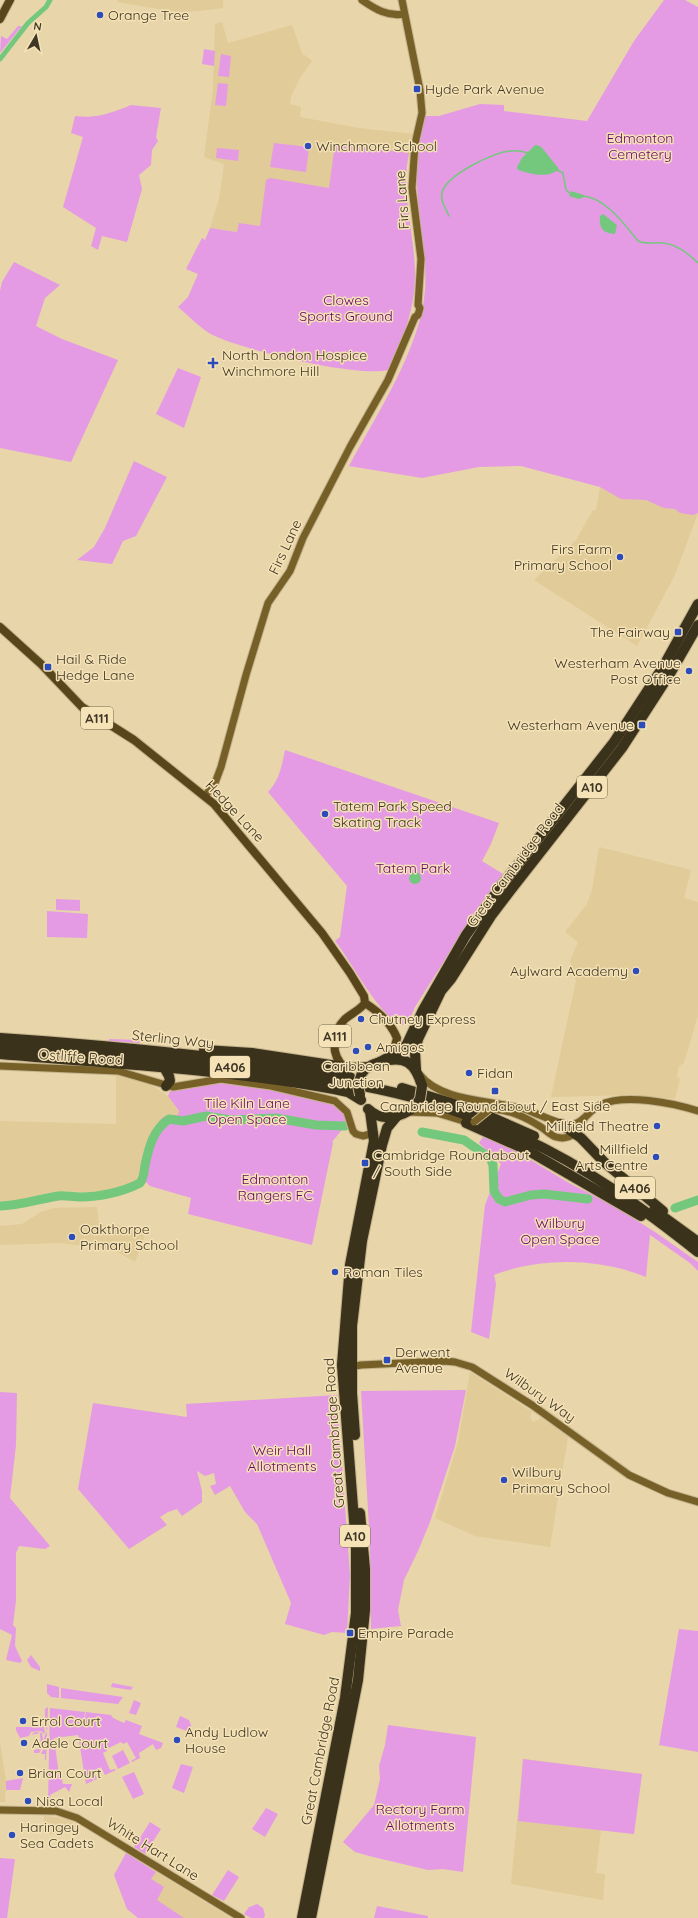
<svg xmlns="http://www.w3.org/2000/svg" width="698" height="1918" font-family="Quicksand,sans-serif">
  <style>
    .built { fill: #e1cb98 }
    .green { fill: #e49be4 }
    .water { fill: #74c87e }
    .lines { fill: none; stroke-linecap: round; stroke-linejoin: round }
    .stream { stroke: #74c87e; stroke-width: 1.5 }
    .canal { stroke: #74c87e; stroke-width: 5 }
    .river { stroke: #74c87e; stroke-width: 9 }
    .secondary-casing { stroke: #c3b28c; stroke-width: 9 }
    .primary-casing { stroke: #c3b28c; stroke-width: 10 }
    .highway-casing { stroke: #c3b28c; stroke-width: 12 }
    .secondary { stroke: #766028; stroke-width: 7 }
    .primary { stroke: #58461a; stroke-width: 8 }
    .highway { stroke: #3b321b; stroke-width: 10 }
    .secondary-bridge-casing { stroke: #c3b28c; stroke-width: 9; stroke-linecap: butt }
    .highway-bridge-casing { stroke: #c3b28c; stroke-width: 12; stroke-linecap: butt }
    .secondary-bridge { stroke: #766028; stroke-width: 7 }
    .highway-bridge { stroke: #3b321b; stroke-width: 10 }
    .poi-dot { fill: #2c4cbc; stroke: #f5e2b6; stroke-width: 1.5 }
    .labels { text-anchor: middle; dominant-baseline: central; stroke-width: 3; stroke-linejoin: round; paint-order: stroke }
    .shield { fill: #f5e2b6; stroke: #766a51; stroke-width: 1 }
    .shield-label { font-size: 13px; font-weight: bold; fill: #3f3726 }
    .poi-label { font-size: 14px; fill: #3f3726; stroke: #f5e2b6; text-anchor: start }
    .park-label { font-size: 14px; fill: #640367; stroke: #f5e2b6 }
    .street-label { font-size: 14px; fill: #3f3726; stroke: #f5e2b6 }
  </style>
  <rect width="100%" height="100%" fill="#e8d5a9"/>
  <g class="built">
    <polygon points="118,0 223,0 223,8 199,11 176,12 117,2"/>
    <polygon points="222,22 228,43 292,25 302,53 312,61 300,78 291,96 290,104 301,107 300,117 359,128 414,134 406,169 406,184 414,258 210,228 219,199 224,164 204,157 213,89 215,24"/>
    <polygon points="600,487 698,507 698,513 675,575 637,646 534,580 576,540 593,510 596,510"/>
    <polygon points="599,847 691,870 684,898 698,902 698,1015 684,1063 679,1066 677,1077 680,1079 675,1099 635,1095 551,1097 576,981 570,961 578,942 565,932 587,904 592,890"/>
    <polygon points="116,1075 150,1084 168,1096 179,1112 178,1115 163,1117 145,1151 141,1177 132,1183 102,1193 64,1191 46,1193 22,1201 0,1201 0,1121 116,1124"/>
    <polygon points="97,1207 99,1225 117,1225 147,1230 135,1262 114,1250 86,1246 60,1243 0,1245 0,1226 22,1224 41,1212 54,1208"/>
    <polygon points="470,1372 532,1412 530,1417 533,1422 541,1418 568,1437 550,1547 475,1536 435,1518 458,1442"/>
    <polygon points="0,1742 6,1781 5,1802 0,1802"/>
    <polygon points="523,1759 642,1774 634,1834 601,1830 596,1873 605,1874 603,1900 511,1884"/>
    <polygon points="44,1816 56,1817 69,1820 76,1825 78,1830 51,1834 43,1831"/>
    <polygon points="156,1872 231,1918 184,1918 156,1900 151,1879"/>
  </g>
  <g class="green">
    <path d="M664,0H685L698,7V513L693,515L680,513L675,509L664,508L646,500L621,499L600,487L521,466L479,467L422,478L349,466C376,415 421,348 425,290C426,280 425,269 425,259H421L416,167L418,140L425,116H439L480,104L504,105V111L587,121L634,41Z"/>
    <polygon points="18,26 22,26 0,53 1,36 7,39"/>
    <polygon points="204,49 215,51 214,66 202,64"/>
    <polygon points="221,54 231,56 229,77 218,76"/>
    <polygon points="218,83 228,84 226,106 215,105"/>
    <path d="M131,105L161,108L156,137L158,141L152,150L151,165L139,175L142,189L127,242L102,236L98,250L91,246L96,228L63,207L83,137L71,133L75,116C96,119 112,113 131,105Z"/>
    <polygon points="274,143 309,147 306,172 270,167"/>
    <path d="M335,144L409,153C400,194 415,234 415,275C415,309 403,340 388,370C358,378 237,349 209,333C198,326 188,315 178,307L188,297L198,274L186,269L202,238L205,240L210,228L237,232L239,223L260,226L266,180L270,178L329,188Z"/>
    <polygon points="217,148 239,150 238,161 216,158"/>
    <polygon points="14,262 60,285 45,298 36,326 62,339 118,360 71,462 0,448 0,291 2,282"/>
    <polygon points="178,368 201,377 184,428 156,414"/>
    <polygon points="134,461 167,477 136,536 123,541 112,564 77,560 94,547 105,528"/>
    <path d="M285,750L499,823L491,844L482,861L503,874L477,909L415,1007L409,1022L405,1025C384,1026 349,957 335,941L340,937L347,886L268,792C279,781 282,765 285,750Z"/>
    <polygon points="56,899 80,900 80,911 56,910"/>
    <polygon points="47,911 88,914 87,938 47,937"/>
    <polygon points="109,1039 140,1040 139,1043 109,1041"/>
    <path d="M223,1082C250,1084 324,1094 343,1111C346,1114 347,1121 349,1125L341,1131L332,1142L333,1143L312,1245L188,1214L191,1198L150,1186L141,1177C144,1155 147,1134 163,1117L178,1115L179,1111L168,1096L171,1089C189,1088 205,1084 223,1082Z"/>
    <path d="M484,1135L509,1147L569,1183L612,1205L655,1232L698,1262V1271L690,1263L650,1235L646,1277C599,1258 541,1257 494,1275L496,1284L489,1339L471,1332L485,1205L501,1164L479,1143Z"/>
    <polygon points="466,1390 455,1446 430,1522 418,1551 404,1580 398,1610 401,1626 371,1629 370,1544 361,1391"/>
    <polygon points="0,1392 17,1393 16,1445 10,1498 50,1546 45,1549 19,1546 16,1553 16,1601 13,1625 16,1628 15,1646 22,1661 20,1663 6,1660 12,1635 0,1629"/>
    <polygon points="337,1395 350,1575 347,1633 332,1632 324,1635 285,1624 291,1603 257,1524 245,1512 230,1486 215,1495 210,1486 216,1484 214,1473 205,1476 197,1471 202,1491 202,1502 182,1516 177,1509 168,1512 160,1517 167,1525 129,1549 78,1489 93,1403 187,1417 186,1404"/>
    <polygon points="679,1629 698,1631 698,1752 659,1745"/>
    <polygon points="31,1655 40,1667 40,1671 31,1667 27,1660"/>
    <polygon points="112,1683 133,1687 131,1690 111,1687"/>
    <polygon points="47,1684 59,1687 59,1698 51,1697 47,1693"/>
    <polygon points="61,1688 123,1697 118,1704 61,1698"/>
    <polygon points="134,1700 141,1703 136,1715 129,1713"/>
    <polygon points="48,1707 46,1760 45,1760 45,1754 41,1754 46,1745 44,1738 47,1731 45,1726 45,1709"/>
    <polygon points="50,1708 85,1712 84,1721 63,1718 84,1722 86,1712 111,1715 113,1718 124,1723 126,1720 142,1726 139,1734 163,1743 161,1748 156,1750 153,1744 139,1753 140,1758 132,1762 131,1761 136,1758 127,1742 123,1744 121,1742 107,1749 107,1751 103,1753 110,1770 115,1769 116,1770 105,1775 101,1767 94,1772 97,1779 86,1784 78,1735 54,1738 59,1775 61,1775 63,1784 72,1784 69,1792 65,1787 50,1795 51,1800 48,1802"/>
    <polygon points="180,1716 189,1720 191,1725 190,1732 176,1727"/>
    <polygon points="388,1725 476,1737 463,1872 443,1869 428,1870 369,1856 355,1852 343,1842 374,1805 380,1779 379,1766 385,1745"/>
    <polygon points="16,1727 44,1727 45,1732 44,1734 41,1731 31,1732 29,1736 20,1738 16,1730"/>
    <polygon points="35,1732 42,1733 44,1745 39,1753 34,1753 34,1750 41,1748 40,1733 31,1735"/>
    <polygon points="123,1750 130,1763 118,1769 112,1756"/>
    <polygon points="523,1759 642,1774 634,1834 518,1821"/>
    <polygon points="181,1764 193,1767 184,1793 172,1788"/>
    <polygon points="134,1772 144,1794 133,1799 122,1777"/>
    <polygon points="23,1778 20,1790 6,1790 6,1781"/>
    <polygon points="266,1808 278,1814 265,1837 252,1829"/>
    <polygon points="150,1822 161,1829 145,1854 134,1847"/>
    <polygon points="126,1853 156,1872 151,1879 164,1887 157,1900 184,1918 138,1918 127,1909 114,1875"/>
    <polygon points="0,1858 15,1859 7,1918 0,1918"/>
    <polygon points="228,1870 239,1877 224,1901 212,1895"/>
    <polygon points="257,1904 263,1908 265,1915 264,1918 251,1918 244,1914 249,1907"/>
    <polygon points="377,1906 428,1916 428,1918 374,1918"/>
  </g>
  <g class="water">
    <path d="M535,145L540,146L543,149L559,169C548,179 531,174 518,170L517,167L522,158Z"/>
    <polygon points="571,191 584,195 584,197 579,199 569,196"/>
    <path d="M603,214L617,225L615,234C603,233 599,229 600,216Z"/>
    <circle cx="415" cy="878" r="6"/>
  </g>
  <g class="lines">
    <g class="stream">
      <polyline points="557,170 563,173 566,190 571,194"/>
      <path d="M583,196C606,198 625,225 638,241C646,245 655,242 663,243C676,244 689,254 698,263"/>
      <path d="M449,216C446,209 440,201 442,193C445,176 493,152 510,151C517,150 522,151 528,153"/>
    </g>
    <polyline class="canal" points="0,59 28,23 46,7 50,0"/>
    <g class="river">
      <polyline points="422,1132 464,1140 490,1158 493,1165 494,1191 499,1199 505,1202 531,1195 544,1194 588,1199"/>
      <path d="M0,1206C20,1206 38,1199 58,1196C65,1195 72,1197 80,1197C99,1197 123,1192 140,1183C144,1178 144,1172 145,1165C149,1147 153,1130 169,1119L183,1121L206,1116L231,1120L276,1118L316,1125L345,1126"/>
      <polyline points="675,1208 698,1200"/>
    </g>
    <g class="secondary-casing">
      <g id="secondary">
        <path d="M362,0C375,9 388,17 404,14"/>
        <polyline points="205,796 215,783 221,767 246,675 268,603 290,571 303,538 350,447 388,380 415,317 418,315 420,308 418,305 421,259 412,188 415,144 422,113 420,90 402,0"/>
        <polyline points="0,1066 118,1071 173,1087 221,1079 271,1086 335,1101 347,1112 353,1131 356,1134 363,1136 374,1133"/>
        <path d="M420,1075C441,1102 493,1100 524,1109C536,1113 560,1125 570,1125C583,1124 589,1110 600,1105C624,1093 673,1103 698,1111"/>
        <path d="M489,1110C505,1107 527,1118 541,1127C546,1130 550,1135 556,1137C570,1141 580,1131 584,1119"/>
        <polyline points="408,1112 437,1113 470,1123"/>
        <polyline points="350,1370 355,1366 361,1365 444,1361 455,1362 472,1367 532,1405 629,1475 668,1493 698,1502"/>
        <polyline points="0,1810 56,1811 77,1818 241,1918"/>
      </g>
    </g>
    <g class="primary-casing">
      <g id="primary">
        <polyline points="0,19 10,0"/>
        <path d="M0,627L41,664L82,707L134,740L214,804L322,933L350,973L364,996L365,1003C379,1012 391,1023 397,1038L394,1050L391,1056"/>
        <path d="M365,1003C360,1010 352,1013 345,1019C332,1032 330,1054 344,1067L369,1066"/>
      </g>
    </g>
    <g class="highway-casing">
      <g id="highway">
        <path d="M0,1038C117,1046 234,1057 350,1077"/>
        <path d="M0,1046C89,1053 179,1060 268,1072C315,1078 364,1084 411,1097C449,1108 487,1122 523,1138C586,1167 644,1209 698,1252"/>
        <polyline points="204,1050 252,1053 344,1067"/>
        <path d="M0,1054C112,1064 224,1069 334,1089L348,1092L361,1100"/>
        <polyline points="378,1063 403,1049 407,1044 423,1010 466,935 501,886 614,742 663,667 698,604"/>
        <polyline points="164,1067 169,1076 170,1081 166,1086"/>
        <polyline points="416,1070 415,1052 418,1039 441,991 451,979 491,916 510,891 622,748 671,672 698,625"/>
        <path d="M362,1073C366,1067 373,1064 380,1062C405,1055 415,1062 422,1086"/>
        <polyline points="402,1088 477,1111 534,1136"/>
        <path d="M368,1109C382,1123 401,1117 415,1107"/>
        <polyline points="466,1123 527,1150 641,1216"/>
        <polyline points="561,1124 581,1138 605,1163 663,1211"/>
        <polyline points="654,1210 698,1242"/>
        <polyline points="355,1435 352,1393 352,1326 362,1241 382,1145 387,1128 397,1116"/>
        <polyline points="302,1918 345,1698 356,1613 356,1546 342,1365 350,1265 374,1141 370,1111"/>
        <polyline points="311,1918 358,1680 365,1610 365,1569 360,1513"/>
      </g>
    </g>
    <use href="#secondary" class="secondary"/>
    <use href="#primary" class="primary"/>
    <use href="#highway" class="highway"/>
    <g class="secondary-bridge-casing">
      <polyline id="secondary-bridge" points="474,1122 489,1110"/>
    </g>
    <g class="highway-bridge-casing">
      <g id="highway-bridge">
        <polyline points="360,1095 358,1085 362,1073"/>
        <polyline points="415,1107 420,1099 422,1086"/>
      </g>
    </g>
    <use href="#secondary-bridge" class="secondary-bridge"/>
    <use href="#highway-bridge" class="highway-bridge"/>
  </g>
  <g class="poi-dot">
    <circle cx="100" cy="15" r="4"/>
    <rect x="413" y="85" width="8" height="8" rx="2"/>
    <circle cx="308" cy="146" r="4"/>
    <path d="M211 357h4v4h4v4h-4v4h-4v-4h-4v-4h4z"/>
    <circle cx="620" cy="557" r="4"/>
    <rect x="674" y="628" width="8" height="8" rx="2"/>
    <rect x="44" y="663" width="8" height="8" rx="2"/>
    <circle cx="689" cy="671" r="4"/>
    <rect x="638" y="721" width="8" height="8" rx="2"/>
    <circle cx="325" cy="814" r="4"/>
    <circle cx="636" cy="971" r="4"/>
    <circle cx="361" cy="1019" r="4"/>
    <circle cx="368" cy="1047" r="4"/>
    <circle cx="356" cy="1051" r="4"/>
    <circle cx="469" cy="1073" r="4"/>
    <rect x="491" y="1087" width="8" height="8" rx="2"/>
    <circle cx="657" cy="1126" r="4"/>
    <circle cx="656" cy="1157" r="4"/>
    <rect x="361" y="1159" width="8" height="8" rx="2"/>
    <circle cx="72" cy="1237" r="4"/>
    <circle cx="335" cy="1272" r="4"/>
    <rect x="383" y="1356" width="8" height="8" rx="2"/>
    <circle cx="504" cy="1480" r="4"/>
    <rect x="346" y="1629" width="8" height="8" rx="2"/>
    <circle cx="23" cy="1721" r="4"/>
    <circle cx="177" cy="1740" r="4"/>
    <circle cx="24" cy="1743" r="4"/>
    <circle cx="20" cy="1773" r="4"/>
    <circle cx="28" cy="1801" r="4"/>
    <circle cx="12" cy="1835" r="4"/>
  </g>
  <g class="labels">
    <g class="shield">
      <rect x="81" y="707" width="32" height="22" rx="3"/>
      <rect x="577" y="776" width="30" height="22" rx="3"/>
      <rect x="319" y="1025" width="32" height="22" rx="3"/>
      <rect x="210" y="1056" width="40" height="22" rx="3"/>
      <rect x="615" y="1177" width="40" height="22" rx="3"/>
      <rect x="340" y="1525" width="30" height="22" rx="3"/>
    </g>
    <g class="shield-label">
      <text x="97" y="718">A111</text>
      <text x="592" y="787">A10</text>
      <text x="335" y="1036">A111</text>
      <text x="230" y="1067">A406</text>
      <text x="635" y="1188">A406</text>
      <text x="355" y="1536">A10</text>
    </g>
    <g class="poi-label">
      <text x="108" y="15">Orange Tree</text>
      <text x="425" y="89">Hyde Park Avenue</text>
      <text x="316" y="146">Winchmore School</text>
      <text x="222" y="355">North London Hospice<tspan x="222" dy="16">Winchmore Hill</tspan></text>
      <text x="612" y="549" text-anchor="end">Firs Farm<tspan x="612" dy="16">Primary School</tspan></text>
      <text x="670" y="632" text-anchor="end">The Fairway</text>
      <text x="56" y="659">Hail &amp; Ride<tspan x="56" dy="16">Hedge Lane</tspan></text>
      <text x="681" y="663" text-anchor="end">Westerham Avenue<tspan x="681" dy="16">Post Office</tspan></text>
      <text x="634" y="725" text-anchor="end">Westerham Avenue</text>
      <text x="333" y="806">Tatem Park Speed<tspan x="333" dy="16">Skating Track</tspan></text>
      <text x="628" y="971" text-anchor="end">Aylward Academy</text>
      <text x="369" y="1019">Chutney Express</text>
      <text x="376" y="1047">Amigos</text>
      <text x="356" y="1066" text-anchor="middle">Caribbean<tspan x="356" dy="16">Junction</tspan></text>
      <text x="477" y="1073">Fidan</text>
      <text x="495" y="1106" text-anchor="middle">Cambridge Roundabout / East Side</text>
      <text x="649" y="1126" text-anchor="end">Millfield Theatre</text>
      <text x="648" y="1149" text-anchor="end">Millfield<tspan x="648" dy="16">Arts Centre</tspan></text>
      <text x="373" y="1155">Cambridge Roundabout<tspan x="373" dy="16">/ South Side</tspan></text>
      <text x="80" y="1229">Oakthorpe<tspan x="80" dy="16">Primary School</tspan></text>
      <text x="343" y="1272">Roman Tiles</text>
      <text x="395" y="1352">Derwent<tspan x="395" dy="16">Avenue</tspan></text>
      <text x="512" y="1472">Wilbury<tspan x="512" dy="16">Primary School</tspan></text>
      <text x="358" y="1633">Empire Parade</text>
      <text x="31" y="1721">Errol Court</text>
      <text x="185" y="1732">Andy Ludlow<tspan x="185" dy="16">House</tspan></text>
      <text x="32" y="1743">Adele Court</text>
      <text x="28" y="1773">Brian Court</text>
      <text x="36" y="1801">Nisa Local</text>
      <text x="20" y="1827">Haringey<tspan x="20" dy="16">Sea Cadets</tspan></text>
    </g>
    <g class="park-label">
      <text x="640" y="138">Edmonton<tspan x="640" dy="16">Cemetery</tspan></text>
      <text x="346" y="300">Clowes<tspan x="346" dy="16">Sports Ground</tspan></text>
      <text x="413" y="868">Tatem Park</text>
      <text x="247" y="1103">Tile Kiln Lane<tspan x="247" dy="16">Open Space</tspan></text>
      <text x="275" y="1179">Edmonton<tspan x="275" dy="16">Rangers FC</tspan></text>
      <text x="560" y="1223">Wilbury<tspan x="560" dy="16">Open Space</tspan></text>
      <text x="282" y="1450">Weir Hall<tspan x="282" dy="16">Allotments</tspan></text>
      <text x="420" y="1809">Rectory Farm<tspan x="420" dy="16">Allotments</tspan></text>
    </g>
    <g class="street-label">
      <text transform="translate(402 200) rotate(-94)">Firs Lane</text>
      <text transform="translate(285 547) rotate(-65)">Firs Lane</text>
      <text transform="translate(235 811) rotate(47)">Hedge Lane</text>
      <text transform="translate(515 865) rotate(-53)">Great Cambridge Road</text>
      <text transform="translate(173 1039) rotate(6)">Sterling Way</text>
      <text transform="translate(81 1057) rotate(4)">Ostliffe Road</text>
      <text transform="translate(540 1395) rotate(35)">Wilbury Way</text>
      <text transform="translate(334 1433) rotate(-94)">Great Cambridge Road</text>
      <text transform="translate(320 1751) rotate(-79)">Great Cambridge Road</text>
      <text transform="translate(153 1849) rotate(32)">White Hart Lane</text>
    </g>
  </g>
  <g transform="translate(36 36) rotate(9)" stroke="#f5e2b6" stroke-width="3" paint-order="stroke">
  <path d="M0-3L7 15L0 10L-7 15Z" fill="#3f3726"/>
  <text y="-6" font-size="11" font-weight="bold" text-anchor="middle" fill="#3f3726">N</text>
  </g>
</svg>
